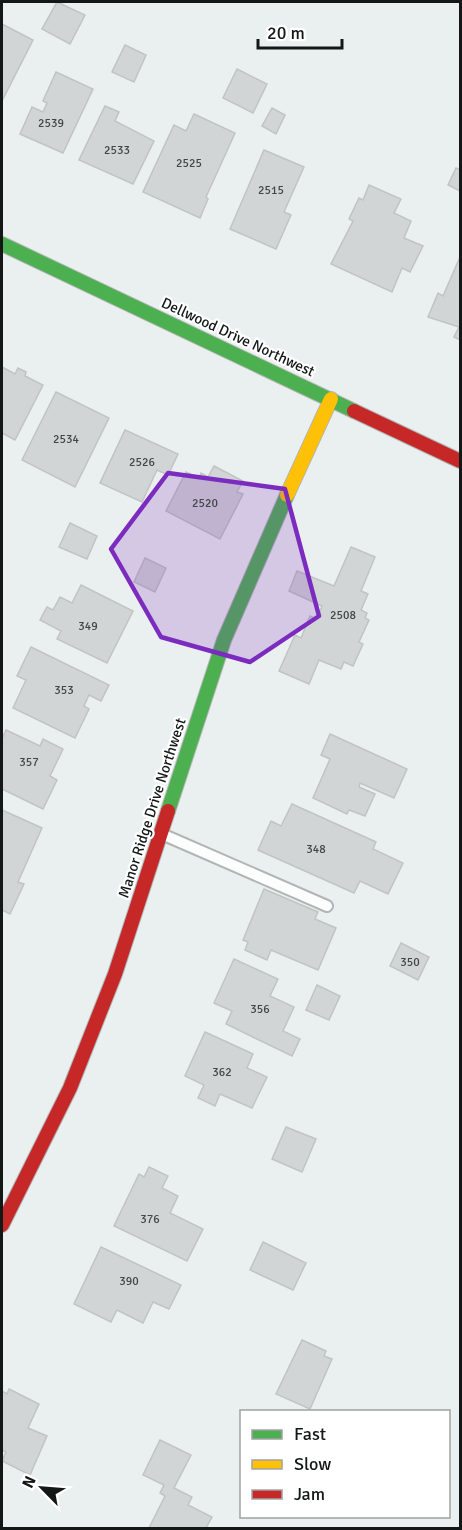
<svg xmlns="http://www.w3.org/2000/svg" width="462" height="1530" font-family="Signika,sans-serif">
  <style>
    .building { fill: #d1d5d5; stroke: #c0c4c4; stroke-width: 1.5 }
    .lines { fill: none; stroke-linecap: round; stroke-linejoin: round }
    .lane-casing { stroke: #b1b6b5; stroke-width: 14 }
    .fast-casing { stroke: #b1b6b5; stroke-width: 16 }
    .slow-casing { stroke: #b1b6b5; stroke-width: 16 }
    .jam-casing { stroke: #b1b6b5; stroke-width: 16 }
    .lane { stroke: #fcfdfd; stroke-width: 10 }
    .fast { stroke: #4caf50; stroke-width: 14 }
    .slow { stroke: #ffc107; stroke-width: 14 }
    .jam { stroke: #c62828; stroke-width: 14 }
    .marked { fill: #7b2cbf; fill-opacity: 0.2; stroke: #7b2cbf; stroke-width: 4.5; stroke-linejoin: round }
    .labels { text-anchor: middle; dominant-baseline: central; stroke-width: 4.5; stroke-linejoin: round; paint-order: stroke }
    .number-label { font-size: 12px; fill: #424646 }
    .street-label { font-size: 15px; fill: #131716; stroke: #fff }
  </style>
  <rect width="100%" height="100%" fill="#eaefef"/>
  <g class="building">
    <polygon points="57,2 85,15 70,44 42,29"/>
    <polygon points="2,24 33,40 2,101"/>
    <polygon points="125,45 146,55 134,82 112,72"/>
    <polygon points="237,69 267,84 253,113 223,98"/>
    <polygon points="56,72 93,89 63,153 20,134 32,107 43,112 47,103 43,101"/>
    <polygon points="105,106 119,112 115,121 154,141 133,184 79,160"/>
    <polygon points="272,108 285,115 276,134 262,126"/>
    <polygon points="194,114 235,133 206,197 208,199 200,218 143,192 174,125 186,131"/>
    <polygon points="264,150 304,167 284,212 291,215 276,249 230,229"/>
    <polygon points="456,168 460,170 460,191 448,185"/>
    <polygon points="369,185 401,199 394,213 411,221 404,238 423,246 410,272 402,268 392,292 331,264 353,221 349,219 359,198 363,200"/>
    <polygon points="460,257 460,340 454,337 459,327 428,317 438,293 443,296"/>
    <polygon points="2,367 15,374 18,368 26,372 25,376 43,385 15,440 2,433"/>
    <polygon points="56,392 109,418 75,487 22,460"/>
    <polygon points="125,430 178,454 168,475 157,470 142,502 100,483"/>
    <polygon points="214,466 243,481 237,492 243,494 220,539 166,511 186,472 199,478 201,473 208,477"/>
    <polygon points="70,523 97,536 87,559 59,547"/>
    <polygon points="351,547 375,557 361,591 368,594 361,610 367,613 365,618 369,620 359,642 363,644 353,666 344,662 341,669 319,660 309,684 279,671 295,635 301,638 310,616 317,619 322,606 289,591 297,571 334,586"/>
    <polygon points="145,558 166,568 155,592 134,582"/>
    <polygon points="81,585 133,611 107,663 57,639 61,631 40,620 47,607 53,610 60,597 72,603"/>
    <polygon points="31,647 109,685 101,701 89,695 84,706 89,709 75,738 13,708 26,680 17,676"/>
    <polygon points="6,730 40,746 43,739 63,749 50,776 57,780 43,809 2,789 2,739"/>
    <polygon points="330,734 407,769 394,798 360,783 359,787 375,794 365,816 349,810 347,814 313,798 330,759 321,755"/>
    <polygon points="292,804 376,842 373,849 403,863 388,894 360,881 354,893 258,850 271,821 281,826"/>
    <polygon points="2,810 42,828 18,882 24,884 10,914 2,910"/>
    <polygon points="264,889 318,912 315,919 336,928 318,970 271,950 267,960 245,950 248,942 243,940"/>
    <polygon points="401,943 429,957 418,980 390,966"/>
    <polygon points="234,959 278,979 270,996 294,1007 283,1031 300,1039 292,1056 226,1024 232,1011 214,1003"/>
    <polygon points="317,985 340,996 329,1020 306,1010"/>
    <polygon points="205,1032 253,1054 247,1068 267,1077 252,1108 220,1094 215,1106 198,1098 204,1085 185,1076"/>
    <polygon points="286,1127 316,1139 302,1172 272,1159"/>
    <polygon points="149,1167 168,1176 162,1188 178,1196 170,1213 203,1229 187,1261 114,1226 139,1174 144,1177"/>
    <polygon points="263,1242 306,1263 293,1290 250,1270"/>
    <polygon points="101,1247 181,1285 169,1309 153,1302 143,1323 117,1310 111,1322 74,1304"/>
    <polygon points="302,1340 326,1351 324,1356 332,1359 310,1409 276,1394"/>
    <polygon points="9,1389 39,1404 28,1428 47,1436 30,1475 2,1461 6,1452 2,1450 2,1391 7,1394"/>
    <polygon points="160,1440 191,1455 174,1488 192,1497 188,1505 212,1517 206,1528 149,1528 165,1496 160,1493 164,1485 143,1475"/>
  </g>
  <g class="lines">
    <g class="lane-casing">
      <polyline id="lane" points="164,835 327,906"/>
    </g>
    <g class="fast-casing">
      <g id="fast">
        <polyline points="2,244 354,411"/>
        <polyline points="168,811 224,640 287,495"/>
      </g>
    </g>
    <g class="slow-casing">
      <polyline id="slow" points="287,495 331,399"/>
    </g>
    <g class="jam-casing">
      <g id="jam">
        <polyline points="354,411 460,461"/>
        <polyline points="2,1225 70,1088 115,974 168,811"/>
      </g>
    </g>
    <use href="#lane" class="lane"/>
    <use href="#fast" class="fast"/>
    <use href="#slow" class="slow"/>
    <use href="#jam" class="jam"/>
  </g>
  <path class="marked" d="M168,473L285,489L319,616L250,662L161,637L111,549Z"/>
  <g class="labels">
    <g class="number-label">
      <text x="51" y="123">2539</text>
      <text x="117" y="150">2533</text>
      <text x="189" y="163">2525</text>
      <text x="271" y="190">2515</text>
      <text x="66" y="439">2534</text>
      <text x="142" y="462">2526</text>
      <text x="205" y="503">2520</text>
      <text x="343" y="615">2508</text>
      <text x="88" y="626">349</text>
      <text x="64" y="690">353</text>
      <text x="29" y="762">357</text>
      <text x="316" y="849">348</text>
      <text x="410" y="962">350</text>
      <text x="260" y="1009">356</text>
      <text x="222" y="1072">362</text>
      <text x="150" y="1219">376</text>
      <text x="129" y="1281">390</text>
    </g>
    <g class="street-label">
      <text transform="translate(238 337) rotate(25)">Dellwood Drive Northwest</text>
      <text transform="translate(152 808) rotate(-72)">Manor Ridge Drive Northwest</text>
    </g>
  </g>
  <rect width="462" height="1530" fill="none" stroke="#131716" stroke-width="6"/>
  <rect x="240" y="1410" width="210" height="108" fill="#ffffff" stroke="#a1a2a2" stroke-width="1.5"/>
  <rect x="252" y="1430" width="30" height="9" fill="#4caf50" stroke="#a1a2a2" stroke-width="1.5"/>
  <text x="294" y="1440" font-size="18" fill="#131716">Fast</text>
  <rect x="252" y="1460" width="30" height="9" fill="#ffc107" stroke="#a1a2a2" stroke-width="1.5"/>
  <text x="294" y="1470" font-size="18" fill="#131716">Slow</text>
  <rect x="252" y="1490" width="30" height="9" fill="#c62828" stroke="#a1a2a2" stroke-width="1.5"/>
  <text x="294" y="1500" font-size="18" fill="#131716">Jam</text>
  <g transform="translate(42 1488) rotate(295)" stroke="#ffffff" stroke-width="4.5" paint-order="stroke">
  <path d="M0-4.5L10 22L0 15L-10 22Z" fill="#131716"/>
  <text y="-9" font-size="16" font-weight="bold" text-anchor="middle" fill="#131716">N</text>
  </g>
  <path d="M258 39v9h84v-9" fill="none" stroke="#131716" stroke-width="3"/>
  <text x="267" y="39" font-size="18" fill="#131716" stroke="#ffffff" stroke-width="4.5" paint-order="stroke">20 m</text>
</svg>
